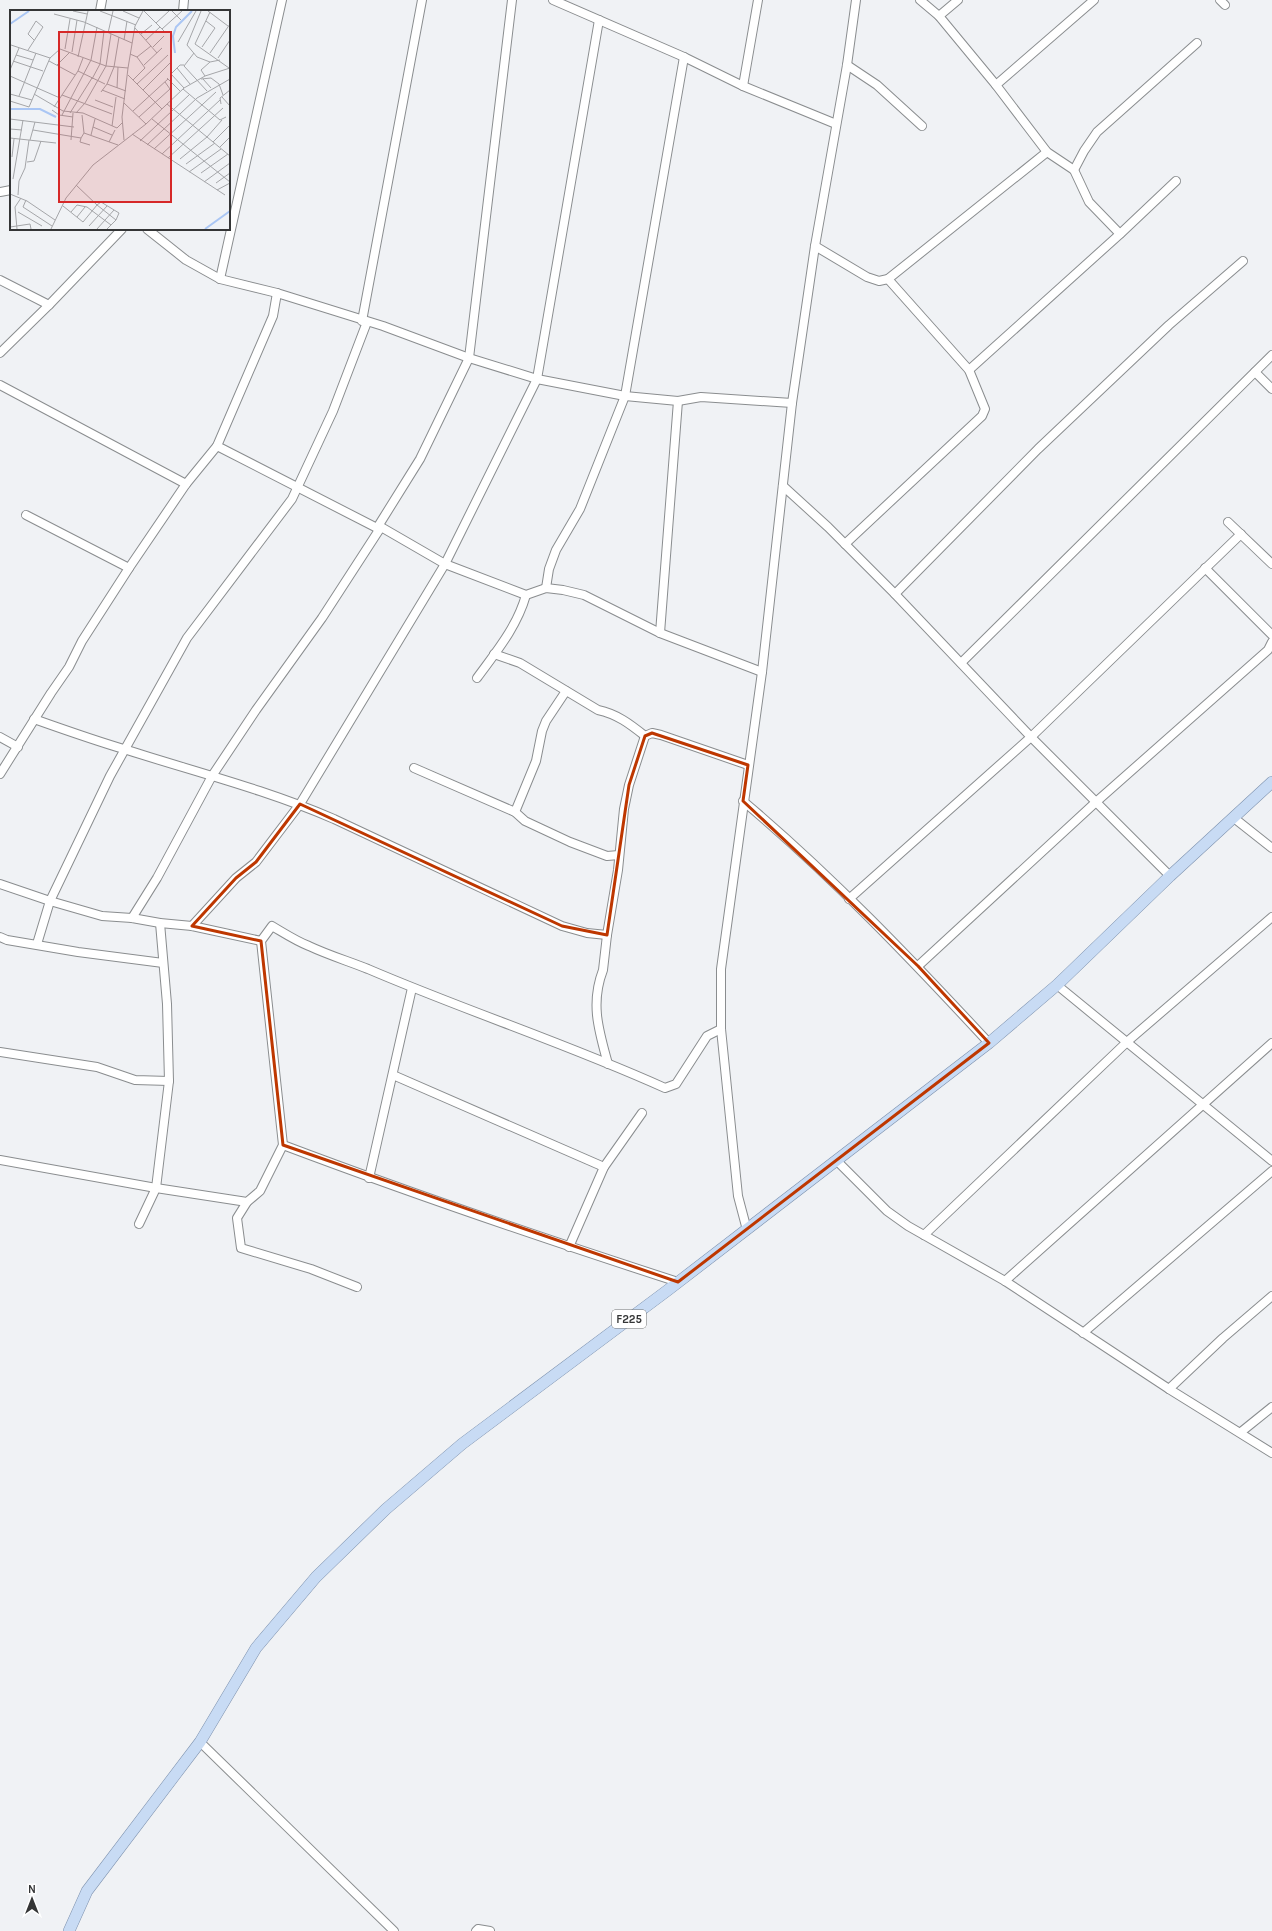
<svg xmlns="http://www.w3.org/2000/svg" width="1272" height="1931" font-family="Karla,sans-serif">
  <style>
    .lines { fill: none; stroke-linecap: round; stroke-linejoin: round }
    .minor-casing { stroke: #8a8d8f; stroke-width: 10 }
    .major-casing { stroke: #7d91ad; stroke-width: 12 }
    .minor { stroke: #fff; stroke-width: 8 }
    .major { stroke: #c8dbf4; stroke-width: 11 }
    .marked { fill: none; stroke: #be3700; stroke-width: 3; stroke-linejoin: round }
    .labels { text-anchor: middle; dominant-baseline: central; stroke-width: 3; stroke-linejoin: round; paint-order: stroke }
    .shield { fill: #fff; stroke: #717272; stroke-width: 1 }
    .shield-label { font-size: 11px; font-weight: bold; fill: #343536 }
    .inset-river { fill: none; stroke: #aac6f4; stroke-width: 2 }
    .inset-road { fill: none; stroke: #a5a6a9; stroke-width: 1 }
    .view { fill: #d62828; fill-opacity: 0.15; stroke: #d62828; stroke-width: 2 }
    .inset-edge { fill: none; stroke: #343536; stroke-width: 2 }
  </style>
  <rect width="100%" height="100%" fill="#f0f2f5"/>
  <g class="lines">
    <g class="minor-casing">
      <g id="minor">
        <polyline points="553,0 684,57 743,86 836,124"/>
        <polyline points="920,0 939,16 996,85 1047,152 1074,170 1089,202 1120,234"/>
        <polyline points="1220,0 1225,5"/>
        <polyline points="100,11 102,0"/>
        <polyline points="183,11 184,0"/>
        <polyline points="939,16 958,0"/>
        <polyline points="847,65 877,85 922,126"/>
        <polyline points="996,85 1094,0"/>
        <polyline points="743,86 758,0"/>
        <polyline points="1074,170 1084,151 1097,132 1197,43"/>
        <polyline points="0,192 11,190"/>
        <polyline points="147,229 186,260 220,279 277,293 383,326 469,358 537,379 625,396 678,401 701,397 792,403"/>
        <polyline points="815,246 867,277 879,281 888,279 1047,152"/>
        <polyline points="220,279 282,0"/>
        <polyline points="0,280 49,305"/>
        <polyline points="362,321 422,0"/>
        <polyline points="0,353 49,305 122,229"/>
        <polyline points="969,370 1120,234 1176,181"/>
        <polyline points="1255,372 1272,389"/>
        <polyline points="0,385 186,484"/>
        <polyline points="217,446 377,528 381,527 445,564 526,595 546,588 563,590 584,595 660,633 762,672"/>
        <polyline points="783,486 828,527 895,594 1031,737 1170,876"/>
        <polyline points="26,515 129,568"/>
        <polyline points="1228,522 1272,564"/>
        <polyline points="377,528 420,459 469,358 512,0"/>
        <polyline points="845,544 982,416 985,409 969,370 888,279"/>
        <polyline points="1205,568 1272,635"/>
        <polyline points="546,588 549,569 556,550 580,509 625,396 684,57"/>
        <polyline points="895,594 1038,449 1169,325 1243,261"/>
        <polyline points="660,633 678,401"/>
        <path d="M494,654L520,663L598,710C617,714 630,724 645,736"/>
        <polyline points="961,663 1272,355"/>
        <path d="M477,678C496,652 517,627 526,595"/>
        <path d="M34,719C65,730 96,741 127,750C196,772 267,790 334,819L562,926L587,933L607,935"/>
        <polyline points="0,737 18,747"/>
        <polyline points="414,768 515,812 525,821 570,842 607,856 619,855"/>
        <polyline points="0,774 51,693 69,667 82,641 129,568 186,484 217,446 273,316 277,293"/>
        <path d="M743,801C831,875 911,959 989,1043"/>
        <polyline points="515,812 536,761 542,731 546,721 566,691"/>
        <polyline points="1234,818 1272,848"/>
        <polyline points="0,884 50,901 102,916 132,918 160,923 192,926 261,941"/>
        <polyline points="849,899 1031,737 1241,534"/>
        <polyline points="132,918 157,878 212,776 256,710 322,618 381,527"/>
        <polyline points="192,926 236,878 256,862 300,804 445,564 537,379 599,20"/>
        <polyline points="0,937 7,940 78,952 163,963"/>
        <polyline points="37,944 50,901 110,776 187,638 292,499 333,411 367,322"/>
        <polyline points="918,966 1096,802 1268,650 1272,642"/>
        <polyline points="1057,985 1272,1161"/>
        <polyline points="0,1052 97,1067 135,1080 169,1081"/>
        <path d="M608,1064C599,1031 590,1004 603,970L607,935L618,870L624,809L629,785L645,736L652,733L661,735L748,765"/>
        <polyline points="393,1075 604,1167"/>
        <path d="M283,1145C413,1194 545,1239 678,1282"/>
        <path d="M0,1160L156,1188L247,1202L260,1191L283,1145L261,941L272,926C284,933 296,941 309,946C328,955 348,961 368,969C466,1011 568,1044 665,1088L676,1084L707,1036L721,1029"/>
        <polyline points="836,1160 887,1211 908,1226 1005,1281 1169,1389 1272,1453"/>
        <polyline points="369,1178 412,988"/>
        <polyline points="247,1202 237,1218 241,1248 311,1269 357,1287"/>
        <polyline points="139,1224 156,1188 169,1081 167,1004 160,923"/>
        <polyline points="747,1230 738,1196 721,1029 721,969 762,672 792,403 815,246 847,65 856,0"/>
        <polyline points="924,1235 1128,1041 1272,917"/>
        <polyline points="569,1247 604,1167 642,1113"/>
        <polyline points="1005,1281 1272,1043"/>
        <polyline points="1083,1333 1272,1171"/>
        <polyline points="1169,1389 1223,1338 1272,1296"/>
        <polyline points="1241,1432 1272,1407"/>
        <polyline points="200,1742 394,1931"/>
        <polyline points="476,1931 478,1929 490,1931"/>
      </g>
    </g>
    <g class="major-casing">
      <polyline id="major" points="69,1931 87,1891 200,1742 256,1648 316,1577 386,1509 462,1444 668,1290 989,1043 1057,985 1170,876 1272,782"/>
    </g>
    <use href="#minor" class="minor"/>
    <use href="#major" class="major"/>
  </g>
  <path class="marked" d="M652,733L748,765L743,801L918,966L989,1043L678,1282L283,1145L261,941L192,926L236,878L256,862L300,804L562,926L607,935L629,785L645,736Z"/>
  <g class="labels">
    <rect class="shield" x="612" y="1310" width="34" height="18" rx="3"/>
    <g class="shield-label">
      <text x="629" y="1319">F225</text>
    </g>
  </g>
  <g transform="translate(10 10)">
    <rect width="220" height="220" fill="#f0f2f5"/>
    <path class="inset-river" d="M0,14L19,1M165,43L163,26L166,17L182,1M0,99H30L46,107M195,219L220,201"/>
    <path class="inset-road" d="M63,1L77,4M90,1L126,15M113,1L129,8M134,1L156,23M162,1L171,10M191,1L177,35L187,47L200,52M198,1L218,16M200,2L185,34L219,58M44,4L74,12L122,33M146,13L159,1M125,18L147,43M152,19L172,1M98,23L103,1M131,24L142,15M114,30L117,11M136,30L150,17M168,32L186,1M1,35L40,48M143,37L154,26M192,37L205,18L196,11M55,39L60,9M18,40L33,17L26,11L18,24L24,30M62,42L67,10M184,43L174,56L197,81M200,43L220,14M120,44L127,47L141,36M6,45L23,50M68,47L78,1M208,48L220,30M81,50L87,17M3,51L33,61M39,51L65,65M47,55L60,42M134,55L152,38M167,58L180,74M0,60L9,38M68,61L95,74M118,65L152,99M0,66L50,88M195,66L191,60L200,52L210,50M157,68L170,81M82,69L90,54L94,21M191,69L201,68L209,74L213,85M193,69L201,78M123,70L135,58L127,47M97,74L104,57L109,27M127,74L158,45M107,78L108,57M174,78L161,64L170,55H174M173,79L210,110L216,107M92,80L115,89M133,80L161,52M91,82L97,74L116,81M0,84L22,90L40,48L50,39L96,56L118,58M24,84L53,101L73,103L107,118L112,113M52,85L102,104M9,86L26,43M212,87L220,96M85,90L103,97M0,91L19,97L22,90M114,93L136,114M157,94L220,146M211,94L210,88L220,80M44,97L68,61L73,48M42,100L49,105L63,107M123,101L158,69M60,103L82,68M66,103L75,93L96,56L101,24M52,105L81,50M129,107L160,79L155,72M0,109L64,117M142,109L220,172M102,116L106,87M83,117L102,125M0,119L12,120M23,120L71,128L74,123L72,105M74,123L108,135M122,124L215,185M81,125L85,109M0,128L46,133M71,128L70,132L80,135M20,130L25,112M61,130L63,103M114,130L112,107L118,58L125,16L133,1M130,131L179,85M99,132L105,120M203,132L219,116M137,135L187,88L220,69M210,137L220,127M144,139L206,82M152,144L210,90M2,147L4,129M158,148L213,98M170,149L197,127L212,110M17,152L24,151L31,131M176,154L205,133M179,162L211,139M191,163L218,144M3,169L13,110M194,172L220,153M206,173L220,163M207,180L220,173M0,184L17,191L45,210M8,185L9,171L15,158L19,130M16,190L13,197L42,216M53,196L73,212L87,195L66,175M8,202L32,216M61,202L67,195L77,197L101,215M67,207L75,197M79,216L97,196M0,217L20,214L21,219M7,219L5,197L11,188M41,219L56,188L83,155L136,114L174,78L195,66L220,58M87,219L104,200M97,219L106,210L109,203L91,192L87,195L106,210"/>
    <path class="view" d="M49,22H161V192H49Z"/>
    <rect width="220" height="220" class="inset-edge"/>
  </g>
  <g transform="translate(32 1899)" stroke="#ffffff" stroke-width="3" paint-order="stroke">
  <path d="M0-3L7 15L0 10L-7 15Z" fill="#343536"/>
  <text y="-6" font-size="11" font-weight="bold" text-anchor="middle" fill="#343536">N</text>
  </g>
</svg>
